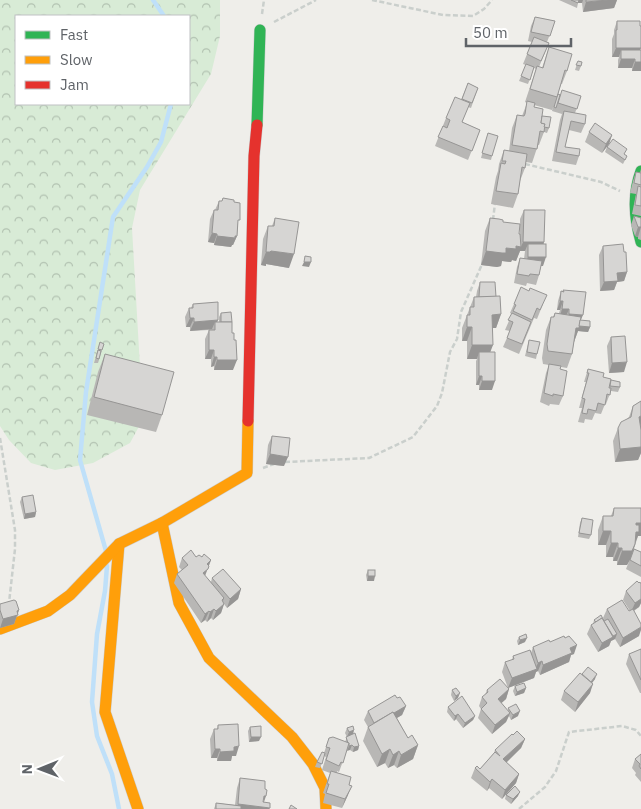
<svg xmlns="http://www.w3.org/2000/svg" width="641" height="809" font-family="'IBM Plex Sans',sans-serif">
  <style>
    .forest { fill: url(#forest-crowns); fill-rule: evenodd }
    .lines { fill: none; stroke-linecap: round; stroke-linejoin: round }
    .stream { stroke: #bfe0f9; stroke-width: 4.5 }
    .fast-casing { stroke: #cacacb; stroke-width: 12 }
    .slow-casing { stroke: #cacacb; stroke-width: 12 }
    .jam-casing { stroke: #cacacb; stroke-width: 12 }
    .path { stroke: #cacfcc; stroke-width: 2.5; stroke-dasharray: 5 2.5; stroke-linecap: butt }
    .fast { stroke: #30b455; stroke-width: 11 }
    .slow { stroke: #ff9f0a; stroke-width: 11 }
    .jam { stroke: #e5322d; stroke-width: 11 }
    .wall { fill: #b8b7b5 }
    .shaded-wall { fill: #969594 }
    .building { fill: #d6d5d3; stroke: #969594 }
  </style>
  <defs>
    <pattern id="forest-crowns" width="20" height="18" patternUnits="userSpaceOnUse" patternTransform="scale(1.25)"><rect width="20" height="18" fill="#d8ebd6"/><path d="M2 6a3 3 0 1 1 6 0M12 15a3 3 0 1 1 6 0" fill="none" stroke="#b2c2b1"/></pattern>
  </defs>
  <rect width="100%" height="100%" fill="#efeeea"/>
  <path class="forest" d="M0,0H220V36L211,74L140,190L132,228L143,419L130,443L93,463L55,470L31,463L9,440L0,426ZM16,16H189V104H16Z"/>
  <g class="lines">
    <g class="stream">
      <polyline points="153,0 164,16"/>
      <polyline points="106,551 80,460 86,392 113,217 147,167 161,142 171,104"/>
      <polyline points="107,566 105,591 97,634 92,702 97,736 112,774 119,809"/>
    </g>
    <g class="fast-casing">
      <g id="fast">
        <polyline points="257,125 260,30"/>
        <path d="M641,171C632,195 634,218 641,242"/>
      </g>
    </g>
    <g class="slow-casing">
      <g id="slow">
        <polyline points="162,523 179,603 209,658 292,737 313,764 325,788 326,809"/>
        <polyline points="119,544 105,712 138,809"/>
        <polyline points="0,629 48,611 70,595 119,544 162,523 247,473 248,421"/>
      </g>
    </g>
    <g class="jam-casing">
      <polyline id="jam" points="248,421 254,156 257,125"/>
    </g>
    <g class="path">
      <polyline points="372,0 443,15 473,16 484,9 492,0"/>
      <polyline points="262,14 264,0"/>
      <polyline points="274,22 316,0"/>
      <polyline points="525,164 601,182 620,191"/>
      <polyline points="493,220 495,203"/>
      <polyline points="0,438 15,530 15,549 9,603"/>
      <polyline points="285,462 369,458 413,437 437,406 442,393 450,352 457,339 461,312 483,262"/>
      <polyline points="263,468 274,464"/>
      <polyline points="519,809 545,787 556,771 569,732 622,726 636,730 641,736"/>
    </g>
    <use href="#fast" class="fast"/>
    <use href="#slow" class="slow"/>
    <use href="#jam" class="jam"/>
  </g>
  <g class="wall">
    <polygon points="559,0 617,0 614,8 583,12 582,3 578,3 577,8"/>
    <polygon points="535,17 555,21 547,42 549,43 539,67 542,68 549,47 567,71 562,84 561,84 558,94 581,96 575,113 585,124 581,133 569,130 565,147 579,156 576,165 552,161 560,120 562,114 552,111 553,107 552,110 534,105 534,107 542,116 549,128 547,133 544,132 539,145 538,145 532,163 526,162 525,168 520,181 518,194 513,208 491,204 496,177 498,171 499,164 504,150 509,151 512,128 517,115 522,116 527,103 525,102 536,69 534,68 528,84 519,81 526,65 523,64 532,42 528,41 531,26"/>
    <polygon points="617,21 641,26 641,45 640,50 641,50 641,71 632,71 632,68 618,68 618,60 619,57 612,57 612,39 614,34 614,30"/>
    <polygon points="578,61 581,66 579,71 575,70"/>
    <polygon points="468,83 478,88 471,108 468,107 462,122 480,130 468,160 435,146 446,118 461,100"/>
    <polygon points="589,132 612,135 609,144 602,153 585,142"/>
    <polygon points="488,133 492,156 491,160 481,158"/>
    <polygon points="607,147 627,156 623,164 605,152"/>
    <polygon points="641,169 641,216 632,214 636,194 630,193 633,181 636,172 640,173"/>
    <polygon points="223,198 234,202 238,226 237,236 233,245 232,245 231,247 214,245 214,243 208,242 210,219 214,210 215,210 219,201 222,201"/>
    <polygon points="524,210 544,244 543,266 541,266 539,275 536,285 527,283 526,286 514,283 517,267 520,258 524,259 525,251 520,251 516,261 512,260 511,262 502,261 501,266 497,267 481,265 485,231 490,218 503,222 520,234 520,219"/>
    <polygon points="634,216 641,218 641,240 638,239 638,237 635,236 631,225"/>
    <polygon points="275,218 289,268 266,264 266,266 261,265 263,239 268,226 272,226"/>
    <polygon points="603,246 624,252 627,272 624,281 617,282 614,290 600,291 599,255"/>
    <polygon points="480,282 496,297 501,314 496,328 492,328 490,352 492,390 479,390 479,385 476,385 476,361 477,359 467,359 467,341 462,341 462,328 474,297 476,297 477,291"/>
    <polygon points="563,290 581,320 590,327 588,332 578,331 574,342 572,354 567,368 561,367 560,369 563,396 559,405 550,404 549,406 540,402 546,373 549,365 543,364 542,358 546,330 551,317 553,317 555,313 559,313 560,310 557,310 558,301 561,291 563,292"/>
    <polygon points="193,304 217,322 219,322 219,317 221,313 232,333 233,370 214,370 214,366 211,367 211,359 205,359 205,339 209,330 190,331 190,327 186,327 185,317 189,308 191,308"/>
    <polygon points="514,304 543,304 537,319 534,318 519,354 503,347 510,331 505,330 512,314 510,313"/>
    <polygon points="611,337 624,372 609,373 607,346"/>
    <polygon points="529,340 537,354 536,359 525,356"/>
    <polygon points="100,342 102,350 98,363 94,363"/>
    <polygon points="105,354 162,415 156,432 87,415 98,372"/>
    <polygon points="588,369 603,377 609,388 611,380 620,387 618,392 611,391 606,404 605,404 601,414 595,413 592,420 585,419 584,423 578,422 582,408 579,408 586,382 584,382"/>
    <polygon points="641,401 641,453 638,460 615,462 613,441 618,428 629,417 633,406"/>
    <polygon points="272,436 284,466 266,464 268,445"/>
    <polygon points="22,497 36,512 35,517 24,519 20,502"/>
    <polygon points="614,508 641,508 641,536 638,536 633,552 641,552 641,577 626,569 630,559 627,565 617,565 617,561 613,561 613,557 606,557 606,545 598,545 598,530 603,516 611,516"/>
    <polygon points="582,518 591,535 589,539 578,537 580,523"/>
    <polygon points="196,557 202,557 211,560 205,576 211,582 212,578 241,589 238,599 227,608 224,604 221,613 213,620 211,618 207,622 205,620 201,623 174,583 177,574 182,570 179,567 182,558"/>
    <polygon points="368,570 374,581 367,581 366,575"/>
    <polygon points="626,591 641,603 639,607 634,611 639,636 620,647 615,639 611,641 609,646 598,652 587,634 591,625 593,624 594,620 605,621 603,618 607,609 629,611 630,611 623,600"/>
    <polygon points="0,604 19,610 14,624 0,628"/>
    <polygon points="519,637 525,642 518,645 517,641"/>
    <polygon points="550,642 574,654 571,655 569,662 540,675 538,671 536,672 534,678 508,688 502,672 505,662 512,660 513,656 531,653 533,647"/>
    <polygon points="641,649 641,693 640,693 626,664 629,654"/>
    <polygon points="582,674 595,679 592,683 590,693 575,712 561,700 564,691"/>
    <polygon points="515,686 526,688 524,693 515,696 513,691"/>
    <polygon points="509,689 506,699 501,703 508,711 508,708 518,716 511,720 509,716 506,722 492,734 478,718 481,709 479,706 482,697 485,695 487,690"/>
    <polygon points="452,690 458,698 454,701 451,695"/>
    <polygon points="406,706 402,715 397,718 408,738 418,745 413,759 397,768 394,765 388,768 385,763 377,767 363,741 368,727 364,720 368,711"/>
    <polygon points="448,707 475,716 473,720 463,728 456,719 454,721 447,712"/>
    <polygon points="218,725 236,756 232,756 231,761 217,761 217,758 211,758 210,739 214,729 217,729"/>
    <polygon points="250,727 259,741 249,742 248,731"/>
    <polygon points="347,728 353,734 359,746 358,750 353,752 350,750 347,750 339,772 337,771 337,772 349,785 348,795 342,808 323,803 325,794 323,793 330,773 322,770 326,757 324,756 320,768 315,767 317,762 324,753 329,738 345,742 347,737 345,733"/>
    <polygon points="513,735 525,739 521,748 506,762 519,774 516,783 502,799 489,788 487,791 471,778 475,768 480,769 494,753 495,750"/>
    <polygon points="641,754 641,782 635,775 636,773 632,768 635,759"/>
    <polygon points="240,778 264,802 269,809 214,809 216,803 235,805 237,788"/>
    <polygon points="506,795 518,796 511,804 505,799"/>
  </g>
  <g class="shaded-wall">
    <polygon points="578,0 583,0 582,3 577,3"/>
    <polygon points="608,0 617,0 614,8 583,12 586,2"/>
    <polygon points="616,48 641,48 637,57 621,50 619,57 612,57"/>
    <polygon points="621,59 635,59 632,68 618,68"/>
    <polygon points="635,62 641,62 641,71 632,71"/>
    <polygon points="612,135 609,144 602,153 606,144"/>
    <polygon points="638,227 641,227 638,237 635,236"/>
    <polygon points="212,233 217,234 214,243 208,242"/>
    <polygon points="217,236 237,236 233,245 232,245 231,247 214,245"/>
    <polygon points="523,242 544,242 541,252 528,244 525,251 520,251 516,261 512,260 511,262 502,261 501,266 497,267 481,265 486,251 506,248 516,246 521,247"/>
    <polygon points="271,251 294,254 289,268 266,264 266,266 261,265 266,252"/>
    <polygon points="528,257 546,257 543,266 524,266"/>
    <polygon points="304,262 311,262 309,267 302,266"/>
    <polygon points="627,272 624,281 617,282 614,290 600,291 604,282 617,273"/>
    <polygon points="560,301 563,301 560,310 557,310"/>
    <polygon points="562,309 569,309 565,319 559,319"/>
    <polygon points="501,314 496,328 487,328 492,315"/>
    <polygon points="569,314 583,315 579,324 565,323"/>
    <polygon points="190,318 194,318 190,327 186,327"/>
    <polygon points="218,320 215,328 215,322 212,329 190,331 194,322"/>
    <polygon points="574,325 590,327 588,332 578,331 574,342"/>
    <polygon points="467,327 472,327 467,341 462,341"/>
    <polygon points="472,345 493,345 488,358 479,352 477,359 467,359"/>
    <polygon points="209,350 214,350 211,359 205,359"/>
    <polygon points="214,357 217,357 214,366 211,367"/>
    <polygon points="217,360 237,360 233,370 214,370"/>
    <polygon points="627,362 624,372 609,373 612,363"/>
    <polygon points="479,376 482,376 479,385 476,385"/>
    <polygon points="482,381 495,381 492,390 479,390"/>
    <polygon points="641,416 641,426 634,431 639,417"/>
    <polygon points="641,447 641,453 638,460 615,462 620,449"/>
    <polygon points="270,454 288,457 284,466 266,464"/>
    <polygon points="36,512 35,517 24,519 25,514"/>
    <polygon points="636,523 641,523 641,536 638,536 634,546"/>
    <polygon points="603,531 611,531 606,545 598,545"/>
    <polygon points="611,543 618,543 613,557 606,557"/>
    <polygon points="635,544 631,558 627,565 617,565 622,551"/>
    <polygon points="618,548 622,548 617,561 613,561"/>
    <polygon points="211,560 204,578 199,582 207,564"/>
    <polygon points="368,576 375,576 374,581 367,581"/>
    <polygon points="241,589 238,599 227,608 230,599"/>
    <polygon points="641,596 641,603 639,607 631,612 635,603"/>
    <polygon points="224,598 221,606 224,604 221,613 213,620 216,611 222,600"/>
    <polygon points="214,609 211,618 207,622 210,612"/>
    <polygon points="19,610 14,624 0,628 3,619"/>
    <polygon points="209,611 205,620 201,623 205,614"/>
    <polygon points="641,627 641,630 639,636 620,647 623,638"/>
    <polygon points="617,634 615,639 611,641 609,646 598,652 602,643"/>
    <polygon points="527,638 525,642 518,645 520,640"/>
    <polygon points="577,645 574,654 571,655 569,662 540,675 543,665 570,648"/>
    <polygon points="542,661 538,671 536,672 534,678 508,688 512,678 535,669 538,663"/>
    <polygon points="597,674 595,679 588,688 590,684"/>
    <polygon points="593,684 590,693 575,712 578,702"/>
    <polygon points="526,688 524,693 515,696 517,692"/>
    <polygon points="509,689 506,699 495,709 498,699"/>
    <polygon points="460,693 458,698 454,701 456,696"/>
    <polygon points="406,706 402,715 371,733 375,723"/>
    <polygon points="520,711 518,716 511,720 513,715"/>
    <polygon points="510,713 506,722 492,734 495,725"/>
    <polygon points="458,714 456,719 454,721 455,716"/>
    <polygon points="475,716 473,720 463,728 465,723"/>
    <polygon points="354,730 353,735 347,737 349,732"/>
    <polygon points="251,737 261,737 259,741 249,742"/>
    <polygon points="525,739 521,748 500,769 503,759"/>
    <polygon points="352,745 350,750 347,751 349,746"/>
    <polygon points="418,745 413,759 397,768 401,755"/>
    <polygon points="239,746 236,756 232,756 231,761 217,761 220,752 234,747"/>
    <polygon points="359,746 358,750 353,752 354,747"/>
    <polygon points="215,749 220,749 217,758 211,758"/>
    <polygon points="390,749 385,763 377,767 382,754"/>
    <polygon points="399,751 394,765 388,768 393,755"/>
    <polygon points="519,774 516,783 502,799 505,790"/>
    <polygon points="492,779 489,788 487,791 490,782"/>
    <polygon points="352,786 348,795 342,808 345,799"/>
    <polygon points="520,792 518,796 511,804 513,799"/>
    <polygon points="264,796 266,796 263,805"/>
    <polygon points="238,804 270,808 269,809 236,809"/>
  </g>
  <g class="building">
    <polygon points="571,0 579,0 578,3"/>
    <polygon points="586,0 608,0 586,2"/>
    <polygon points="535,17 555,21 550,36 531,32"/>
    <polygon points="617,21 640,21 640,26 641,26 641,48 616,48 616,30 617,30"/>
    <polygon points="534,37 549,43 541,61 527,54"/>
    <polygon points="549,47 572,54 567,71 565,70 557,97 530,89 537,66 543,68"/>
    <polygon points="621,50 641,50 641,62 635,62 635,59 621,59"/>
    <polygon points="578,61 582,62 581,66 576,65"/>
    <polygon points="526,64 534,67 530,80 521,76"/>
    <polygon points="468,83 478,88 472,103 462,99"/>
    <polygon points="562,90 581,96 577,109 558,103"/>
    <polygon points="558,94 560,95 556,108 554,107"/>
    <polygon points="455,97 470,103 462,122 480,130 472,151 438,137 443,126 447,128 450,120 446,118"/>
    <polygon points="527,101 535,103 534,107 543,109 541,123 545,124 544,132 540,131 537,149 512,145 517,115 524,116 525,114"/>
    <polygon points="564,111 586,115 585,124 571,121 565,147 580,149 579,156 556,152"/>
    <polygon points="542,116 551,117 549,128 544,127 545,124 541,123"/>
    <polygon points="595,123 612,135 606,144 589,132"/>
    <polygon points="488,133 498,136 492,156 482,153"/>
    <polygon points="613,139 627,149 624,154 627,156 625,160 607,147"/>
    <polygon points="504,150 527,154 525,168 522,167 518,194 496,191 501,163 505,164 506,161 502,161"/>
    <polygon points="636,172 641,173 641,185 634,183"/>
    <polygon points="638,186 641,187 641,206 635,205"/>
    <polygon points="223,198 234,200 234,202 240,203 240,220 238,220 237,236 235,236 235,238 217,236 217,234 212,233 214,210 218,210 219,201 222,201"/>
    <polygon points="524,210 545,210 544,242 523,242"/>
    <polygon points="634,216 641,218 641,227 638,227"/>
    <polygon points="275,218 299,222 294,254 271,251 270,252 266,252 268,226 274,226"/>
    <polygon points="490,218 499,219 503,220 503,222 520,224 519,234 520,234 521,247 516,246 516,249 506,248 506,253 502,253 486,251"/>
    <rect x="528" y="244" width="18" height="13"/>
    <polygon points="623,244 624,252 626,252 627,272 617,273 618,281 604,282 603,246"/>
    <polygon points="305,256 311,257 311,262 304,262"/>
    <polygon points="520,258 542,261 539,275 530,274 529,276 517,274"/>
    <polygon points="480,282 495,282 496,297 479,297"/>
    <polygon points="521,287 529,291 530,288 547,295 540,310 537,308 532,320 513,311 516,305 514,304"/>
    <polygon points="563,290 586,292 583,315 569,314 569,309 562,309 563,301 560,301 561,291 564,292"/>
    <polygon points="500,296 501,314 492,315 493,345 472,345 472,327 467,327 467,315 470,315 470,307 474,307 474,297"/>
    <polygon points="218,302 218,320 194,322 194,318 190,318 189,308 193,308 193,304"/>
    <polygon points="231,312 232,322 221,322 221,313"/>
    <polygon points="512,313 531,322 522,344 507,338 513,322 508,320"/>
    <polygon points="555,313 581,317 579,328 576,328 572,354 548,351 547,344 551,317 554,317"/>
    <polygon points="580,320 590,321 590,327 579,326"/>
    <polygon points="215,322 232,322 232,333 234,333 234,340 236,340 237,360 217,360 217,357 214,357 214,350 209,350 209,330 215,330"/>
    <polygon points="625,336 627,362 612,363 611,337"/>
    <polygon points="529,340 540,342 537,354 527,352"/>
    <polygon points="100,342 104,344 102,350 98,349"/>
    <polygon points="98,350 101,351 99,359 96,358"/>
    <polygon points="479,352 495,352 495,381 482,381 482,376 479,376"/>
    <polygon points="105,354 174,372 162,415 94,397"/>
    <polygon points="549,364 561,366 560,369 567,371 563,396 553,394 553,396 544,393"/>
    <polygon points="588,369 604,373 603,377 611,379 609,388 611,388 610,395 607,394 605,405 598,403 596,411 588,409 587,414 582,413 585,399 582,398 589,373 587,373"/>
    <polygon points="611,380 620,382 620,387 610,386"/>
    <polygon points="641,401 641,416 639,417 641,430 641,447 620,449 618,428 621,422 631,417 633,406"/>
    <polygon points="272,436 290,438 288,457 270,454"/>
    <polygon points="33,495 36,512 25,514 22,497"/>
    <polygon points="614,508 641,508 641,523 636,523 636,525 639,525 639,532 636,532 635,544 632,551 622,551 622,548 618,548 618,543 611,543 611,531 603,531 603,516 613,516"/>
    <polygon points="582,518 593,520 591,535 579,533"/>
    <polygon points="634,549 641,552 641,566 630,560"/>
    <polygon points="191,550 196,557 199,555 202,557 204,554 211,560 207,564 209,566 208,569 203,573 224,598 222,600 224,604 216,611 214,609 210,612 209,611 205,614 177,574 188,565 182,558"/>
    <polygon points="223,569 241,589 230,599 212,578"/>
    <rect x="368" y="570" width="7" height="6"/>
    <polygon points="637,581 639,583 640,582 641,584 641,599 635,603 626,591"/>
    <polygon points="14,600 16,601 19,610 17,611 18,615 3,619 0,610 0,604"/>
    <polygon points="622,600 629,611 633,609 641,624 641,627 623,638 607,609"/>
    <polygon points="601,615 604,621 608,619 617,634 613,636 602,618 596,622 594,620"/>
    <polygon points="602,618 613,637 602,643 591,625"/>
    <polygon points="526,634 527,638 520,640 519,637"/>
    <polygon points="564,636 565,638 569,636 577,645 570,648 572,653 543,665 542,661 538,663 533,647 549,640 550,642"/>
    <polygon points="641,649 641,680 629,654"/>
    <polygon points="530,650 537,669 512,678 505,662 514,659 513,656"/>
    <polygon points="588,667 597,674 591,682 582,674"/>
    <polygon points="580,673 593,684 578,702 564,691"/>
    <polygon points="500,679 509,689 498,699 510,713 495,725 481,709 487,703 482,697 488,692 487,690"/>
    <polygon points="524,683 526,688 517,692 515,686"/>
    <polygon points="456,688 460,693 456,696 452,690"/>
    <polygon points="395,695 397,698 400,697 406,706 394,713 393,712 374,723 368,711"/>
    <polygon points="462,696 475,716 465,723 458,714 455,716 448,707"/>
    <polygon points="516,704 520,711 513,715 508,708"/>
    <polygon points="393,712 408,738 412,735 418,745 401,755 399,751 393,755 390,749 382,754 368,727"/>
    <polygon points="238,724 239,746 234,747 234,751 220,752 220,749 215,749 214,729 218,729 218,725"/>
    <polygon points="261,726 261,737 251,737 250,727"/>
    <polygon points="353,726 354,730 349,732 347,728"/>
    <polygon points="517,731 525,739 503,759 519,774 505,790 492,779 490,782 475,768 477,766 480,769 495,752 500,756 495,750 512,734 513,735"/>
    <polygon points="355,733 359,746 354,747 352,745 349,746 349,743 348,743 346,737"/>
    <polygon points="333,737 349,743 343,763 341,762 339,766 326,760 330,748 326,747 329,738"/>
    <polygon points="322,752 325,753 322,764 317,762"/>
    <polygon points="641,754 641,769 639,766 640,764 635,759"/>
    <polygon points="331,771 351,777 349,785 352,786 345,799 326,793 329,784 327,784"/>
    <polygon points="240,778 265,781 265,789 267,790 266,796 264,796 263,802 270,803 270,808 238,804"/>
    <polygon points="515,786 520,792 513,799 506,795"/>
    <polygon points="216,803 241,806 241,809 216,809"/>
    <polygon points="291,805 297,809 289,809"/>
  </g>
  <rect x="15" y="15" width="175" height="90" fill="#ffffff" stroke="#bfc1c3"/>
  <rect x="25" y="31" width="25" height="8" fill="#30b455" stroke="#bfc1c3"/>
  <text x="60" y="40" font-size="15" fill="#5f6368">Fast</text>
  <rect x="25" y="56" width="25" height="8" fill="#ff9f0a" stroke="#bfc1c3"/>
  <text x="60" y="65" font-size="15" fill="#5f6368">Slow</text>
  <rect x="25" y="81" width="25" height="8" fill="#e5322d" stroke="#bfc1c3"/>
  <text x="60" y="90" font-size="15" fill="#5f6368">Jam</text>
  <g transform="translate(40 769) rotate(269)" stroke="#ffffff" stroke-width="4" paint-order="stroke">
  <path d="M0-4L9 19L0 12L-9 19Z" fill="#5f6368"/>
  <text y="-8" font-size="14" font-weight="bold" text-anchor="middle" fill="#5f6368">N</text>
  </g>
  <path d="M466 38v8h105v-8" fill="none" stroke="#5f6368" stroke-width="2.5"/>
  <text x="473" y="38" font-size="15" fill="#5f6368" stroke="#ffffff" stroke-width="4" paint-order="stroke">50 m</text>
</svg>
